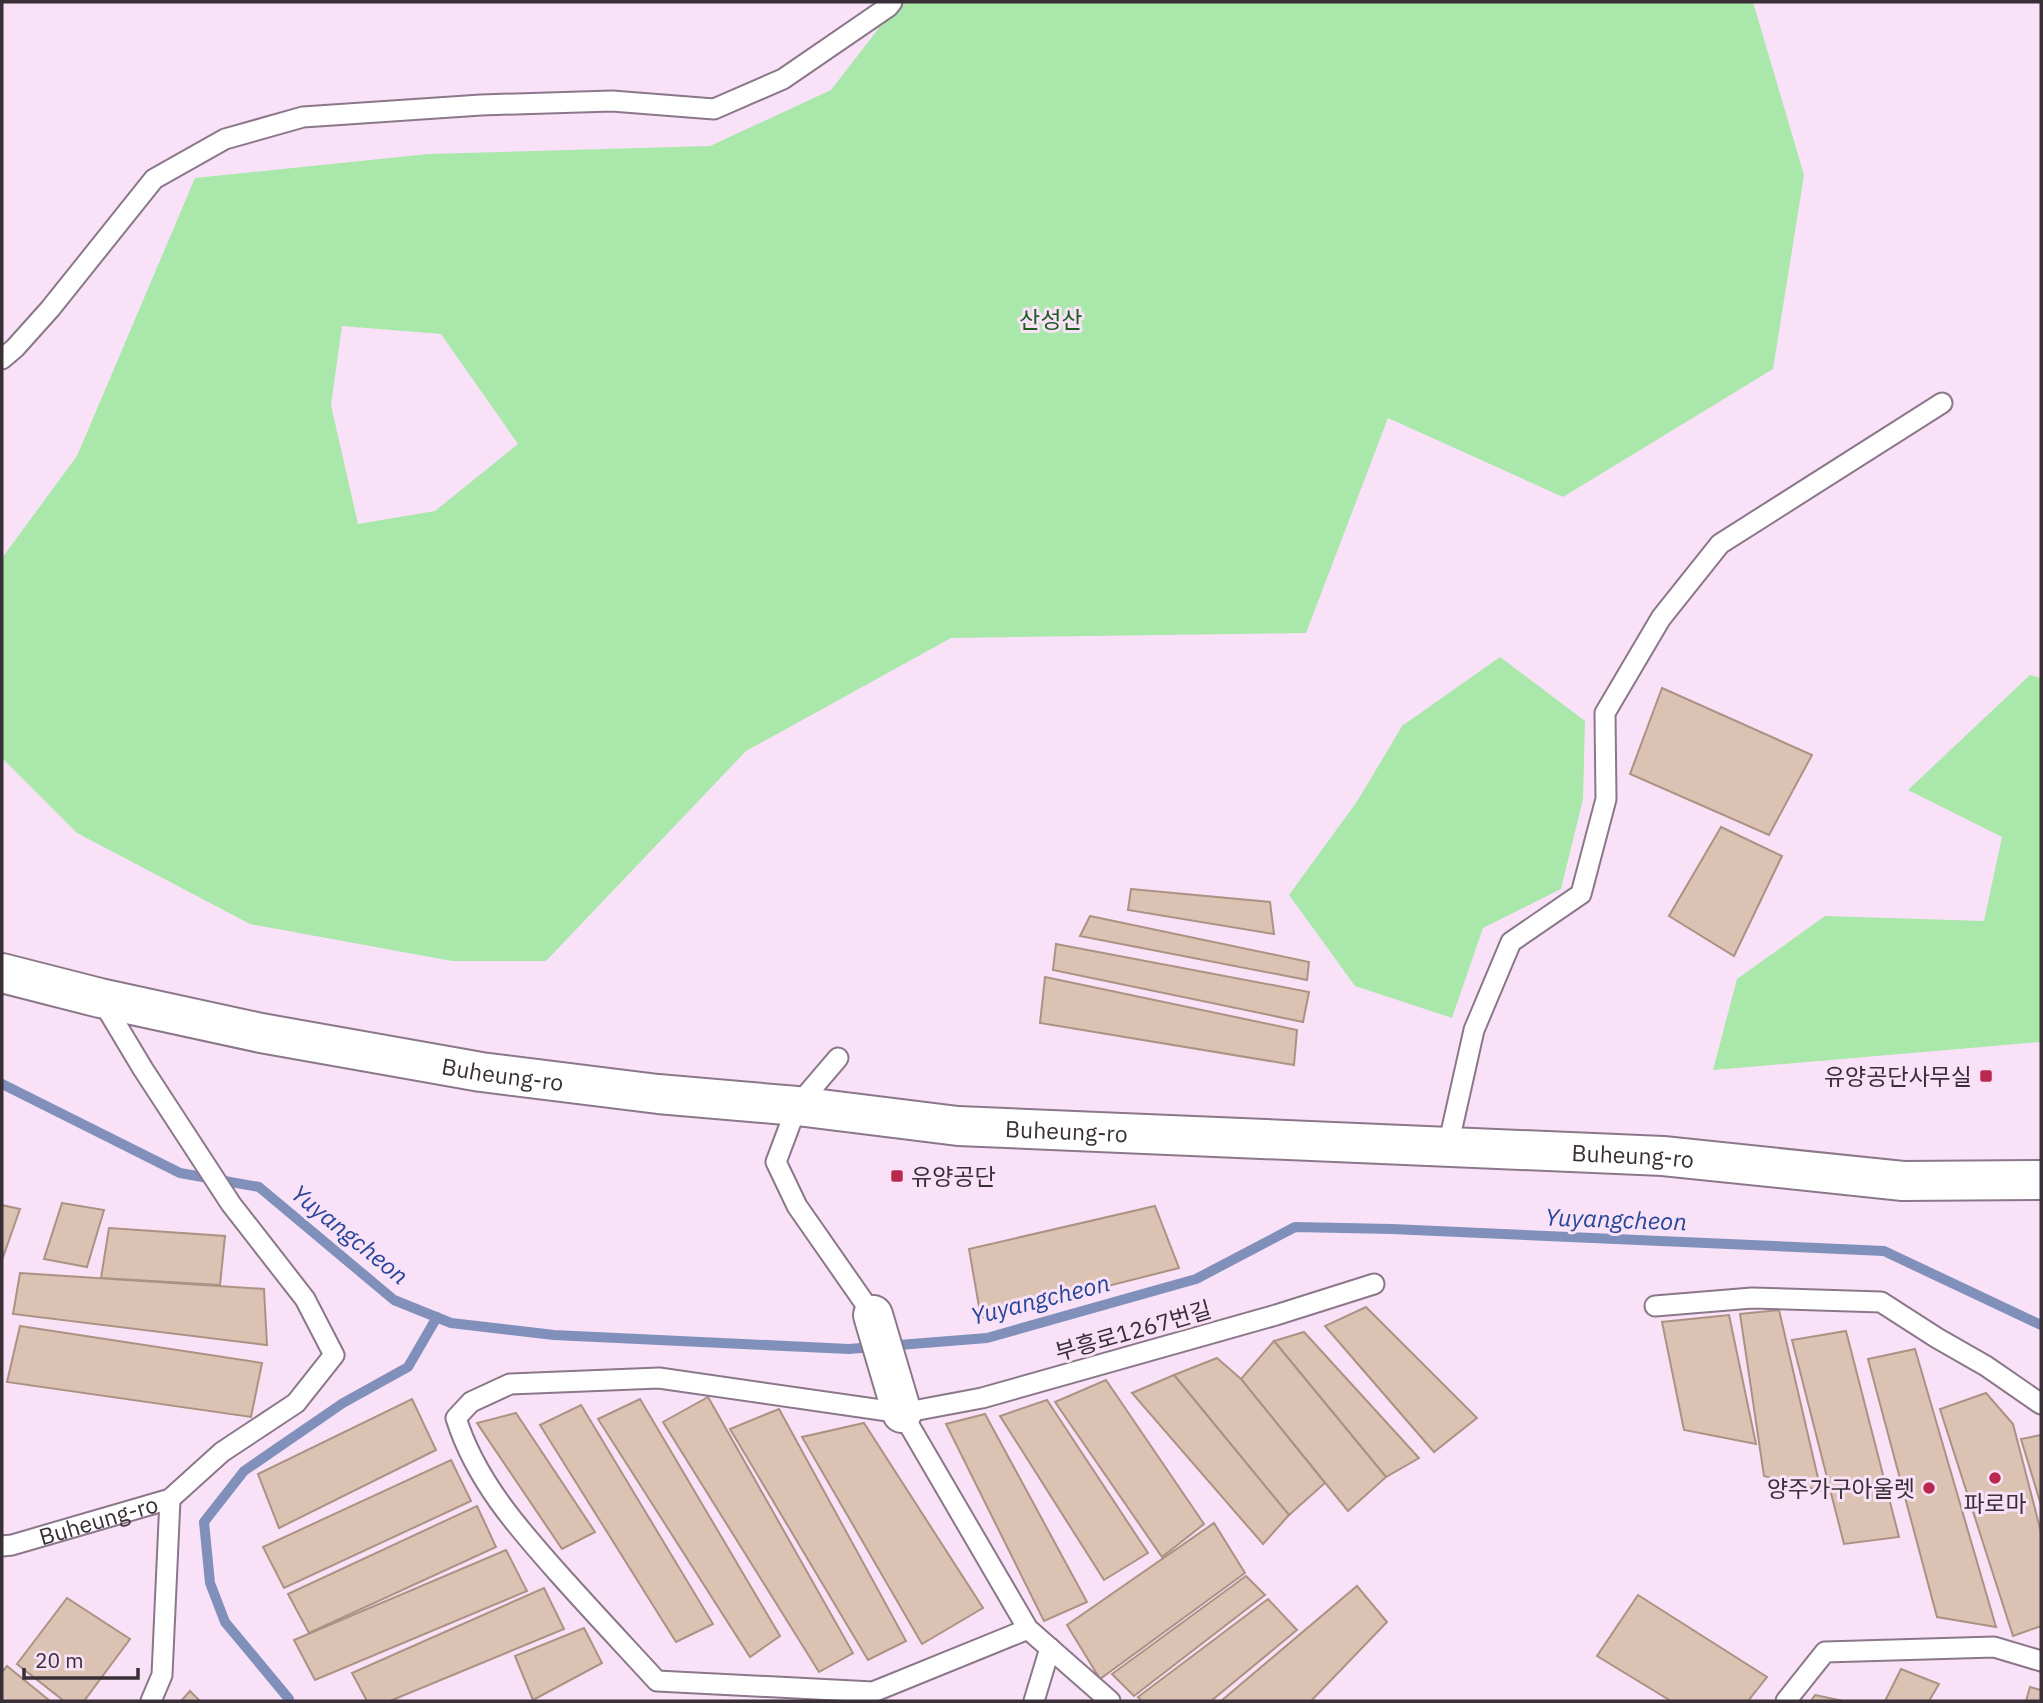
<svg xmlns="http://www.w3.org/2000/svg" width="2043" height="1703" font-family="'IBM Plex Sans','Noto Sans KR',sans-serif">
  <style>
    .green { fill: #a9e7ab; fill-rule: evenodd }
    .lines { fill: none; stroke-linecap: round; stroke-linejoin: round }
    .stream { stroke: #8090bb; stroke-width: 10 }
    .building { fill: #dcc2b2; stroke: #ab9283; stroke-width: 2 }
    .lane-casing { stroke: #8b778a; stroke-width: 23 }
    .street-casing { stroke: #8b778a; stroke-width: 42 }
    .secondary-casing { stroke: #8b778a; stroke-width: 42 }
    .lane { stroke: #fff; stroke-width: 19 }
    .street { stroke: #fff; stroke-width: 38 }
    .secondary { stroke: #fff; stroke-width: 38 }
    .poi-dot { fill: #b9294f; stroke: #f9e2f7; stroke-width: 2.5 }
    .labels { text-anchor: middle; dominant-baseline: central; stroke-width: 6; stroke-linejoin: round; paint-order: stroke }
    .park-label { font-size: 23px; fill: #1b5d23; stroke: #f9e2f7 }
    .street-label { font-size: 23px; fill: #382f37; stroke: #f9e2f7 }
    .poi-label { font-size: 23px; fill: #382f37; stroke: #f9e2f7; text-anchor: end }
    .water-label { font-size: 24px; font-style: italic; fill: #264699; stroke: #f9e2f7 }
  </style>
  <rect width="100%" height="100%" fill="#f9e2f7"/>
  <g class="green">
    <path d="M899,2H1753L1804,175L1773,369L1563,497L1388,418L1306,633L951,638L746,751L546,961H452L250,924L77,833L2,758V558L77,456L195,178L428,154L710,146L831,90ZM342,326L441,334L518,444L435,511L358,524L331,405Z"/>
    <polygon points="1500,657 1585,721 1583,799 1561,889 1483,928 1452,1018 1355,986 1289,895 1358,800 1402,726"/>
    <polygon points="2030,675 2041,678 2041,1042 1713,1070 1737,979 1825,916 1984,921 2002,837 1908,790"/>
  </g>
  <g class="lines">
    <g class="stream">
      <polyline points="2,1084 180,1173 259,1187 394,1300 451,1323 554,1335 849,1349 987,1338 1196,1279 1295,1227 1392,1229 1884,1251 2041,1325"/>
      <polyline points="289,1699 225,1622 210,1583 204,1522 244,1471 343,1403 408,1367 437,1317"/>
    </g>
  </g>
  <g class="building">
    <polygon points="1662,688 1812,755 1769,835 1630,774"/>
    <polygon points="1721,827 1782,856 1734,956 1669,916"/>
    <polygon points="1131,889 1270,902 1274,934 1128,910"/>
    <polygon points="1090,916 1309,962 1307,980 1080,936"/>
    <polygon points="1056,944 1309,992 1303,1022 1053,970"/>
    <polygon points="1045,977 1297,1030 1294,1065 1040,1023"/>
    <polygon points="62,1203 104,1210 87,1267 44,1259"/>
    <polygon points="2,1205 20,1209 2,1260"/>
    <polygon points="1155,1206 1179,1268 981,1318 969,1249"/>
    <polygon points="109,1228 225,1236 220,1285 101,1278"/>
    <polygon points="20,1273 264,1289 267,1345 13,1314"/>
    <polygon points="1366,1307 1477,1418 1434,1452 1325,1326"/>
    <polygon points="1779,1310 1821,1491 1764,1476 1740,1314"/>
    <polygon points="1729,1315 1756,1444 1684,1430 1662,1322"/>
    <polygon points="20,1326 262,1363 251,1417 7,1382"/>
    <polygon points="1846,1331 1899,1537 1844,1544 1792,1340"/>
    <polygon points="1304,1332 1419,1458 1386,1477 1274,1341"/>
    <polygon points="1274,1341 1386,1477 1348,1511 1241,1379"/>
    <polygon points="1915,1349 1996,1627 1937,1617 1868,1359"/>
    <polygon points="1217,1358 1241,1379 1325,1483 1289,1515 1174,1375"/>
    <polygon points="1174,1375 1289,1515 1263,1544 1132,1393"/>
    <polygon points="1106,1380 1204,1524 1162,1557 1055,1402"/>
    <polygon points="1986,1393 2013,1424 2041,1532 2041,1626 2013,1636 1940,1409"/>
    <polygon points="708,1397 853,1653 819,1672 663,1422"/>
    <polygon points="412,1399 436,1450 279,1528 258,1474"/>
    <polygon points="640,1399 780,1636 750,1657 598,1419"/>
    <polygon points="1047,1400 1148,1553 1104,1580 1000,1416"/>
    <polygon points="581,1405 713,1624 676,1642 540,1425"/>
    <polygon points="779,1409 906,1641 868,1660 730,1429"/>
    <polygon points="516,1413 595,1532 562,1549 477,1423"/>
    <polygon points="985,1414 1087,1602 1044,1621 946,1424"/>
    <polygon points="864,1423 983,1608 922,1644 802,1437"/>
    <polygon points="2041,1435 2041,1505 2021,1439"/>
    <polygon points="451,1460 471,1501 284,1588 263,1547"/>
    <polygon points="477,1506 496,1547 309,1633 288,1594"/>
    <polygon points="1214,1523 1245,1573 1100,1679 1067,1625"/>
    <polygon points="506,1550 527,1591 315,1680 294,1640"/>
    <polygon points="1246,1576 1265,1595 1134,1696 1112,1674"/>
    <polygon points="1357,1586 1387,1622 1311,1701 1221,1701"/>
    <polygon points="544,1588 564,1629 390,1701 367,1701 352,1673"/>
    <polygon points="1638,1595 1767,1677 1748,1701 1671,1701 1597,1656"/>
    <polygon points="67,1598 130,1639 84,1701 64,1701 17,1664"/>
    <polygon points="1268,1599 1297,1630 1211,1701 1142,1701 1138,1697"/>
    <polygon points="584,1628 602,1663 533,1700 515,1656"/>
    <polygon points="7,1666 50,1701 2,1701 2,1672"/>
    <polygon points="1901,1669 1939,1684 1929,1701 1885,1701"/>
    <polygon points="2030,1687 2041,1690 2041,1701 2026,1701"/>
    <polygon points="190,1691 200,1701 181,1701"/>
    <polygon points="1815,1695 1843,1701 1811,1701"/>
  </g>
  <g class="lines">
    <g class="lane-casing">
      <g id="lane">
        <polyline points="2,359 15,348 50,309 154,179 225,139 303,117 481,105 612,101 714,109 783,79 888,7 892,2"/>
        <polyline points="838,1058 797,1106 776,1162 797,1206 873,1315"/>
        <polyline points="1448,1146 1474,1030 1511,942 1581,894 1606,799 1605,713 1661,618 1720,544 1942,403"/>
        <polyline points="1655,1306 1752,1298 1881,1302 1937,1338 1986,1366 2041,1404"/>
        <polyline points="902,1413 1028,1629 1110,1701"/>
        <path id="s1" d="M2,1546L12,1545L170,1499L222,1452L296,1403L334,1355L305,1299L231,1204L143,1069L101,999"/>
        <path d="M1028,1629L873,1692L657,1681C624,1645 591,1610 559,1574C517,1527 475,1479 456,1418L471,1402L510,1384L659,1378L902,1413L982,1398L1276,1315L1374,1284"/>
        <polyline points="151,1701 162,1675 170,1499"/>
        <polyline points="1034,1701 1050,1648"/>
        <polyline points="1786,1701 1825,1652 1994,1647 2041,1661"/>
      </g>
    </g>
    <g class="street-casing">
      <polyline id="street" points="873,1315 902,1413"/>
    </g>
    <g class="secondary-casing">
      <g id="secondary">
        <path id="s2" d="M2,973L100,998L261,1033L481,1072L658,1094L797,1106L958,1126L1663,1156L1903,1181L2041,1180"/>
      </g>
    </g>
    <use href="#lane" class="lane"/>
    <use href="#street" class="street"/>
    <use href="#secondary" class="secondary"/>
  </g>
  <g class="poi-dot">
    <rect x="1979" y="1069" width="14" height="14" rx="3.5"/>
    <rect x="890" y="1169" width="14" height="14" rx="3.5"/>
    <circle cx="1995" cy="1478" r="7"/>
    <circle cx="1929" cy="1488" r="7"/>
  </g>
  <g class="labels">
    <g class="park-label">
      <text x="1051" y="319">산성산</text>
    </g>
    <g class="street-label">
      <text stroke="none"><textPath href="#s2" startOffset="511">Buheung-ro</textPath></text>
      <text stroke="none"><textPath href="#s2" startOffset="1078">Buheung-ro</textPath></text>
      <text stroke="none"><textPath href="#s2" startOffset="1645">Buheung-ro</textPath></text>
      <text transform="translate(1133 1330) rotate(-16)">부흥로1267번길</text>
      <text stroke="none"><textPath href="#s1" startOffset="100">Buheung-ro</textPath></text>
    </g>
    <g class="poi-label">
      <text x="1972" y="1076">유양공단사무실</text>
      <text x="911" y="1176" text-anchor="start">유양공단</text>
      <text x="1915" y="1488">양주가구아울렛</text>
      <text x="1995" y="1503" text-anchor="middle">파로마</text>
    </g>
    <g class="water-label">
      <text transform="translate(1616 1219) rotate(2)">Yuyangcheon</text>
      <text transform="translate(350 1234) rotate(39)">Yuyangcheon</text>
      <text transform="translate(1040 1299) rotate(-14)">Yuyangcheon</text>
    </g>
  </g>
  <rect width="2043" height="1703" fill="none" stroke="#382f37" stroke-width="7"/>
  <path d="M24 1668v10h114v-10" fill="none" stroke="#382f37" stroke-width="3.5"/>
  <text x="35" y="1668" font-size="21" fill="#382f37" stroke="#f9e2f7" stroke-width="5" paint-order="stroke">20 m</text>
</svg>
